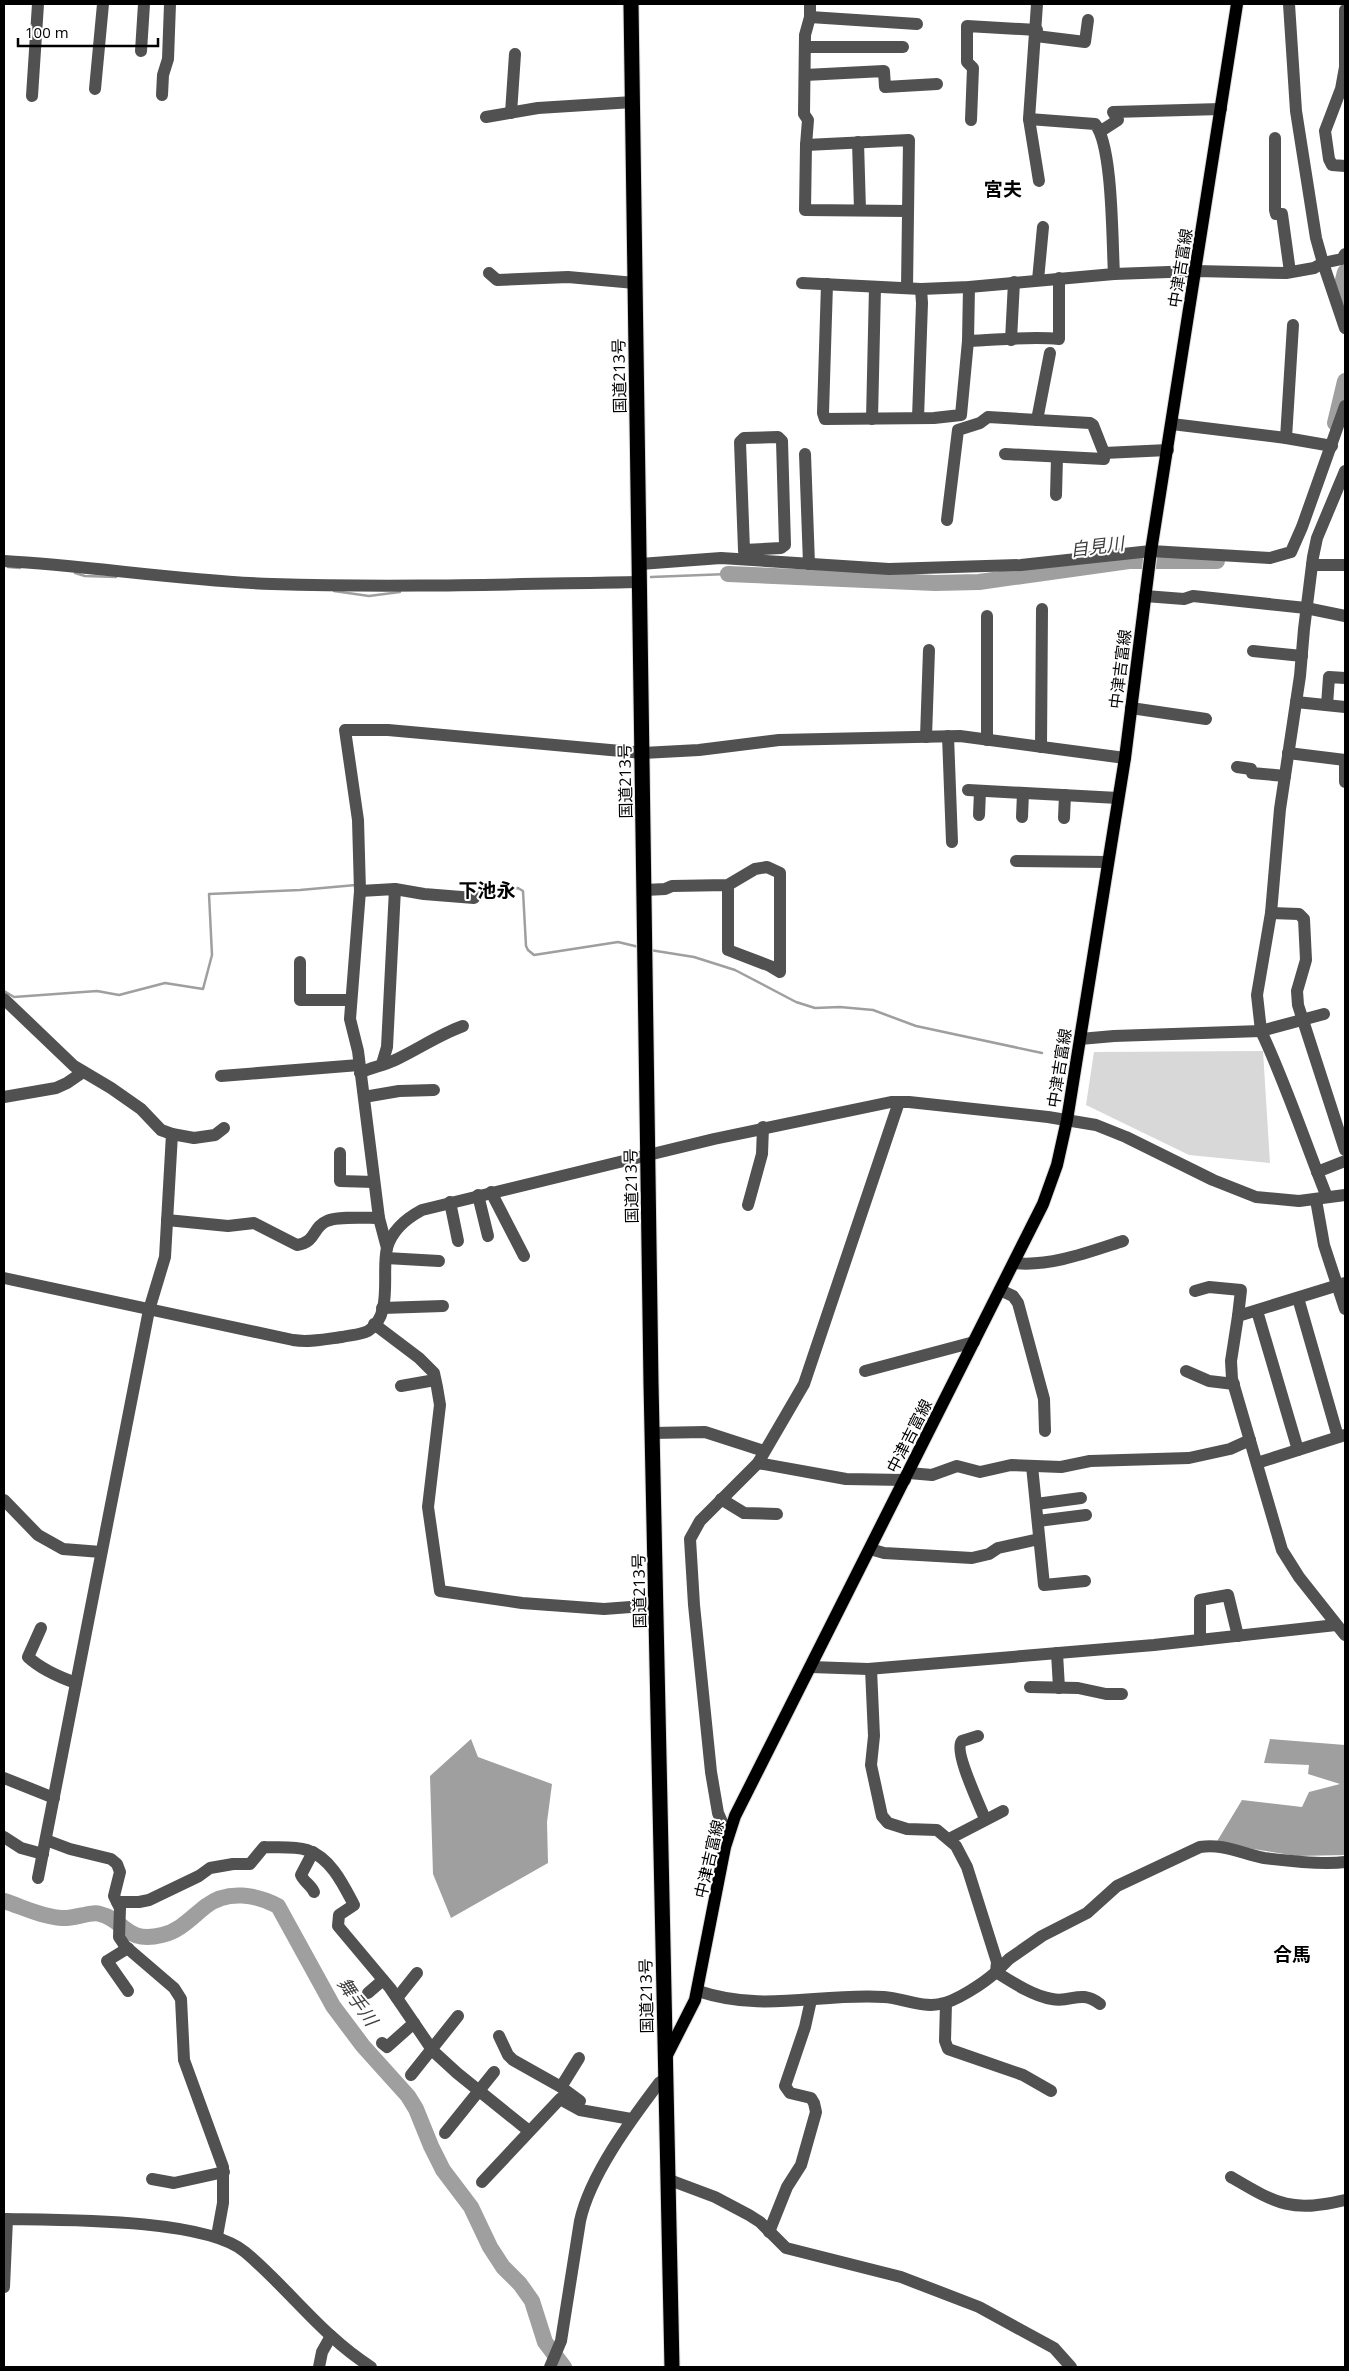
<svg xmlns="http://www.w3.org/2000/svg" width="1349" height="2371" font-family="'Open Sans','Noto Sans JP',sans-serif">
  <style>
    .green { fill: #d8d8d8 }
    .water { fill: #9f9f9f }
    .lines { fill: none; stroke-linecap: round; stroke-linejoin: round }
    .stream { stroke: #9f9f9f; stroke-width: 2.5 }
    .river { stroke: #9f9f9f; stroke-width: 16 }
    .major-casing { stroke: #dbdbdb; stroke-width: 14 }
    .highway-casing { stroke: #dbdbdb; stroke-width: 17 }
    .minor { stroke: #515151; stroke-width: 12 }
    .major { stroke: #000; stroke-width: 12 }
    .highway { stroke: #000; stroke-width: 15 }
    .labels { text-anchor: middle; dominant-baseline: central; stroke-width: 4; stroke-linejoin: round; paint-order: stroke }
    .street-label { font-size: 16px; fill: #000; stroke: #fff }
    .water-label { font-size: 18px; font-style: italic; fill: #404040; stroke: #fff }
    .quarter-label { font-size: 19px; font-weight: bold; fill: #000; stroke: #fff }
  </style>
  <rect width="100%" height="100%" fill="#fff"/>
  <polygon class="green" points="1263,1051 1270,1163 1189,1155 1086,1105 1094,1052"/>
  <g class="water">
    <polygon points="471,1739 478,1757 552,1784 547,1822 548,1863 451,1918 433,1874 430,1776"/>
    <polygon points="1270,1739 1345,1745 1345,1855 1297,1856 1216,1843 1242,1800 1302,1807 1309,1792 1340,1784 1308,1774 1309,1765 1264,1763"/>
  </g>
  <g class="lines">
    <g class="stream">
      <polyline points="8,567 20,568"/>
      <polyline points="75,573 85,576 116,577"/>
      <polyline points="651,577 728,574"/>
      <polyline points="334,591 369,596 400,592"/>
      <polyline points="476,893 518,888 523,891 526,946 528,950 534,955 618,942 639,947"/>
      <polyline points="650,950 694,957 735,970 796,1002 815,1008 840,1007 873,1010 916,1026 1042,1053"/>
      <polyline points="4,991 14,997 97,991 119,995 165,983 203,989 212,955 209,894 300,890 356,885"/>
    </g>
    <g class="river">
      <polyline points="1345,272 1341,288 1345,321"/>
      <polyline points="1335,423 1345,381"/>
      <polyline points="728,574 935,583 979,582 1129,561 1217,561"/>
      <path d="M4,1901C23,1907 42,1917 62,1918C74,1919 91,1911 100,1914C125,1920 125,1944 162,1935C180,1931 192,1917 206,1906C228,1889 257,1895 278,1906L333,2006L363,2046L408,2096L416,2109L431,2146L443,2170L471,2207L490,2247L503,2267L520,2284L532,2301L545,2342L564,2367"/>
    </g>
    <g class="major-casing">
      <polyline id="major" points="665,2059 695,2000 725,1847 735,1816 1043,1204 1057,1165 1067,1120 1125,758 1151,551 1237,4"/>
    </g>
    <g class="highway-casing">
      <polyline id="highway" points="631,4 651,1383 672,2367"/>
    </g>
    <g class="minor">
      <path d="M1037,4L1029,119L1095,124C1113,145 1112,242 1114,274"/>
      <polyline points="1345,10 1345,67 1341,89 1325,131 1329,159 1332,165 1345,166"/>
      <polyline points="810,17 917,24"/>
      <polyline points="1036,36 1085,42 1088,20"/>
      <polyline points="805,47 903,47"/>
      <polyline points="141,51 144,4"/>
      <polyline points="805,75 884,71 885,87 937,84"/>
      <polyline points="95,89 103,4"/>
      <polyline points="162,95 163,75 168,59 170,4"/>
      <polyline points="32,96 38,4"/>
      <polyline points="511,113 515,54"/>
      <polyline points="486,117 538,108 633,102"/>
      <polyline points="1029,119 1039,181"/>
      <polyline points="971,120 973,68 967,62 967,26 1037,30"/>
      <polyline points="1101,131 1118,120 1113,112 1221,109"/>
      <polyline points="1275,138 1275,210 1276,214 1282,214 1290,272"/>
      <polyline points="858,142 860,210"/>
      <polyline points="806,145 808,120 804,114 805,35 810,17 810,4"/>
      <polyline points="1345,254 1342,259 1323,263 1345,328"/>
      <polyline points="489,273 497,280 568,277 635,283"/>
      <polyline points="1038,280 1043,227"/>
      <polyline points="802,283 921,289 969,287 1114,274 1196,271 1286,273 1314,268 1323,263 1316,238 1296,111 1289,4"/>
      <polyline points="827,284 823,413 825,419 934,418 961,415 968,341 969,287"/>
      <polyline points="907,288 909,140 806,145 805,210 908,211"/>
      <polyline points="1011,340 1014,282"/>
      <path d="M968,341C998,340 1029,336 1059,339V278"/>
      <polyline points="918,418 922,303 921,289"/>
      <polyline points="872,419 875,287"/>
      <polyline points="1037,420 1050,353"/>
      <polyline points="1172,424 1286,438 1332,446"/>
      <polyline points="1286,438 1293,325"/>
      <polyline points="805,454 809,564"/>
      <polyline points="1005,454 1104,459 1104,453"/>
      <polyline points="1056,495 1057,457"/>
      <polyline points="947,520 958,430 980,423 988,417 1090,423 1093,425 1104,453 1168,450"/>
      <polyline points="744,550 781,548 785,545 782,441 778,437 744,438 740,442 744,550 745,559"/>
      <path d="M4,561C93,566 182,581 272,584C395,588 518,584 640,582"/>
      <polyline points="640,564 721,558 889,569 1021,565 1151,551 1270,558 1291,552 1302,527 1345,406"/>
      <polyline points="1312,565 1345,565"/>
      <polyline points="1145,596 1184,599 1193,596 1306,608 1345,616"/>
      <polyline points="987,616 987,740"/>
      <polyline points="1253,651 1302,656"/>
      <polyline points="1296,702 1345,707"/>
      <polyline points="1327,705 1329,677 1345,678"/>
      <polyline points="1131,708 1206,719"/>
      <polyline points="948,736 952,842"/>
      <polyline points="926,737 929,650"/>
      <polyline points="1041,747 1042,609"/>
      <polyline points="1288,753 1345,760"/>
      <polyline points="1345,760 1345,782"/>
      <polyline points="1237,767 1251,769 1252,773 1285,776"/>
      <polyline points="968,790 1118,798"/>
      <polyline points="979,815 980,791"/>
      <polyline points="1022,817 1023,793"/>
      <polyline points="1064,818 1065,795"/>
      <polyline points="1016,861 1108,862"/>
      <polyline points="395,889 424,894 474,898"/>
      <polyline points="645,890 665,889 672,886 728,885 755,869 767,867 780,873 780,972 770,966 728,950 728,885"/>
      <polyline points="360,891 395,889 387,1047 382,1064"/>
      <polyline points="1271,913 1299,914 1304,919 1306,960 1297,991 1298,1005 1345,1150"/>
      <polyline points="300,962 300,1000 351,1000"/>
      <polyline points="4,999 74,1066 111,1088 141,1109 161,1130 172,1134 194,1138 215,1135 224,1128"/>
      <path d="M1324,1014L1261,1031C1286,1084 1305,1142 1327,1197"/>
      <polyline points="1080,1039 1114,1036 1261,1031 1257,995 1271,913 1280,809 1300,676 1304,629 1313,557 1317,538 1345,471"/>
      <path d="M360,1073C371,1067 383,1066 393,1061C417,1050 438,1035 463,1026"/>
      <polyline points="221,1076 359,1065"/>
      <polyline points="4,1097 56,1088 67,1083 83,1072"/>
      <polyline points="364,1097 399,1091 434,1090"/>
      <polyline points="340,1153 340,1181 374,1182"/>
      <polyline points="1317,1172 1345,1161"/>
      <polyline points="491,1192 524,1256"/>
      <polyline points="478,1195 488,1236"/>
      <polyline points="1316,1200 1324,1245 1345,1309"/>
      <polyline points="450,1202 458,1241"/>
      <polyline points="748,1205 762,1154 763,1127"/>
      <path d="M167,1220L228,1226L254,1223L297,1245C317,1242 312,1227 327,1221C338,1216 366,1218 379,1218"/>
      <polyline points="387,1248 379,1218 358,1051 350,1019 360,891 358,820 345,730 388,730 643,753 699,750 779,740 960,736 1125,758"/>
      <polyline points="386,1258 439,1261"/>
      <path d="M1014,1263C1050,1267 1089,1252 1123,1241"/>
      <path d="M4,1278L293,1340C310,1343 325,1339 342,1337C350,1335 360,1335 368,1331C394,1315 381,1272 387,1248C392,1230 407,1218 422,1210L714,1139L891,1102H909L1048,1117L1096,1125L1126,1137L1213,1180L1256,1197L1299,1201L1345,1195"/>
      <polyline points="1345,1283 1238,1316 1231,1361 1232,1379 1282,1550 1299,1577 1345,1635"/>
      <polyline points="1000,1290 1013,1296 1018,1303 1044,1399 1045,1431"/>
      <polyline points="1195,1291 1209,1287 1241,1290 1238,1316"/>
      <polyline points="1298,1298 1338,1437"/>
      <polyline points="382,1308 443,1306"/>
      <polyline points="1257,1311 1298,1450"/>
      <polyline points="374,1324 419,1358 434,1373 437,1387 440,1405 428,1507 440,1591 522,1603 604,1609 657,1605"/>
      <polyline points="865,1371 974,1342"/>
      <polyline points="1186,1371 1209,1381 1234,1384"/>
      <polyline points="401,1386 435,1380"/>
      <polyline points="652,1433 705,1432 764,1451"/>
      <polyline points="758,1463 846,1479 905,1480"/>
      <polyline points="1257,1463 1345,1435"/>
      <polyline points="1032,1466 1044,1585 1085,1581"/>
      <polyline points="909,1473 932,1475 957,1466 980,1472 1011,1465 1061,1467 1090,1461 1189,1458 1230,1449 1250,1440"/>
      <polyline points="721,1499 744,1513 777,1514"/>
      <polyline points="4,1500 38,1535 63,1549 101,1552"/>
      <polyline points="1036,1504 1081,1498"/>
      <polyline points="1038,1521 1086,1515"/>
      <polyline points="870,1549 884,1553 972,1558 989,1554 998,1548 1039,1539"/>
      <path d="M41,1628L28,1657C42,1670 59,1677 76,1683"/>
      <polyline points="1200,1640 1200,1600 1228,1595 1238,1636"/>
      <polyline points="1057,1653 1059,1688"/>
      <polyline points="811,1667 868,1669 1154,1645 1336,1625"/>
      <polyline points="1030,1687 1078,1688 1106,1694 1122,1694"/>
      <path d="M978,1736L962,1741C953,1750 980,1806 985,1819"/>
      <polyline points="4,1778 54,1798"/>
      <polyline points="728,1836 718,1813 711,1772 694,1605 690,1539 700,1521 758,1463 804,1384 899,1102"/>
      <polyline points="4,1837 21,1848 43,1854"/>
      <polyline points="949,1839 1003,1811"/>
      <polyline points="46,1840 70,1849 111,1859 117,1864 120,1872 114,1896 120,1908 119,1937 125,1946 174,1988 181,1999 184,2060 223,2167 223,2203 217,2236"/>
      <path d="M313,1852L301,1875C304,1882 311,1885 314,1892"/>
      <polyline points="38,1878 149,1310 165,1257 172,1134"/>
      <path d="M117,1902H139L149,1900L199,1876L210,1868L233,1864H250L264,1847C277,1848 294,1846 307,1850C331,1858 343,1884 354,1905L339,1915L338,1926L390,1988L433,2051L457,2073L529,2131"/>
      <polyline points="128,1991 107,1961 128,1948"/>
      <path d="M698,1991C764,2013 817,1993 884,1997C902,1998 922,2008 940,2004C955,2002 984,1983 996,1972L997,1962L967,1867L956,1846L937,1830L907,1829L888,1823L882,1816L871,1765L874,1736L871,1669"/>
      <polyline points="368,1993 383,1980"/>
      <polyline points="397,1998 417,1973"/>
      <polyline points="946,2003 945,2041 948,2049 1023,2075 1051,2091"/>
      <path d="M1100,2004C1080,1989 1072,2003 1052,1999C1033,1996 1012,1982 996,1972L1009,1959L1042,1936L1087,1913L1117,1886L1200,1847C1223,1843 1242,1854 1264,1858C1288,1861 1322,1865 1345,1862"/>
      <polyline points="499,2036 508,2055 513,2060 561,2087 580,2101"/>
      <polyline points="382,2043 387,2047 414,2023"/>
      <polyline points="411,2075 458,2016"/>
      <polyline points="561,2087 579,2058"/>
      <polyline points="445,2133 494,2072"/>
      <path d="M1231,2177C1277,2204 1291,2213 1345,2200"/>
      <polyline points="152,2179 174,2183 224,2172"/>
      <polyline points="667,2179 715,2197 749,2215 760,2222 786,2248 901,2277 979,2307 1054,2348 1071,2367"/>
      <polyline points="482,2182 560,2099 580,2110 631,2119"/>
      <path d="M4,2219C59,2220 205,2218 245,2252C289,2289 322,2336 371,2367"/>
      <polyline points="769,2232 787,2187 801,2165 816,2112 814,2103 811,2098 790,2093 785,2086 805,2027 811,2000"/>
      <polyline points="4,2287 7,2219"/>
      <polyline points="319,2367 322,2352 331,2336"/>
      <path d="M550,2367L561,2341L580,2221C590,2175 631,2120 659,2083L664,2080"/>
    </g>
    <use href="#major" class="major"/>
    <use href="#highway" class="highway"/>
  </g>
  <g class="labels">
    <g class="street-label">
      <text transform="translate(1180 268) rotate(-81)">中津吉富線</text>
      <text transform="translate(619 376) rotate(-91)">国道213号</text>
      <text transform="translate(1120 669) rotate(-83)">中津吉富線</text>
      <text transform="translate(625 781) rotate(-91)">国道213号</text>
      <text transform="translate(1059 1068) rotate(-81)">中津吉富線</text>
      <text transform="translate(631 1186) rotate(-91)">国道213号</text>
      <text transform="translate(909 1436) rotate(-63)">中津吉富線</text>
      <text transform="translate(639 1591) rotate(-91)">国道213号</text>
      <text transform="translate(709 1859) rotate(-77)">中津吉富線</text>
      <text transform="translate(646 1996) rotate(-91)">国道213号</text>
    </g>
    <g class="water-label">
      <text transform="translate(1097 546) rotate(-7)">自見川</text>
      <text transform="translate(358 2001) rotate(55)">舞手川</text>
    </g>
    <g class="quarter-label">
      <text x="1003" y="189">宮夫</text>
      <text x="487" y="890">下池永</text>
      <text x="1292" y="1954">合馬</text>
    </g>
  </g>
  <rect width="1349" height="2371" fill="none" stroke="#000000" stroke-width="10"/>
  <path d="M18 38v8h140v-8" fill="none" stroke="#000000" stroke-width="2.5"/>
  <text x="25" y="38" font-size="15" fill="#000000" stroke="#ffffff" stroke-width="4" paint-order="stroke">100 m</text>
</svg>
